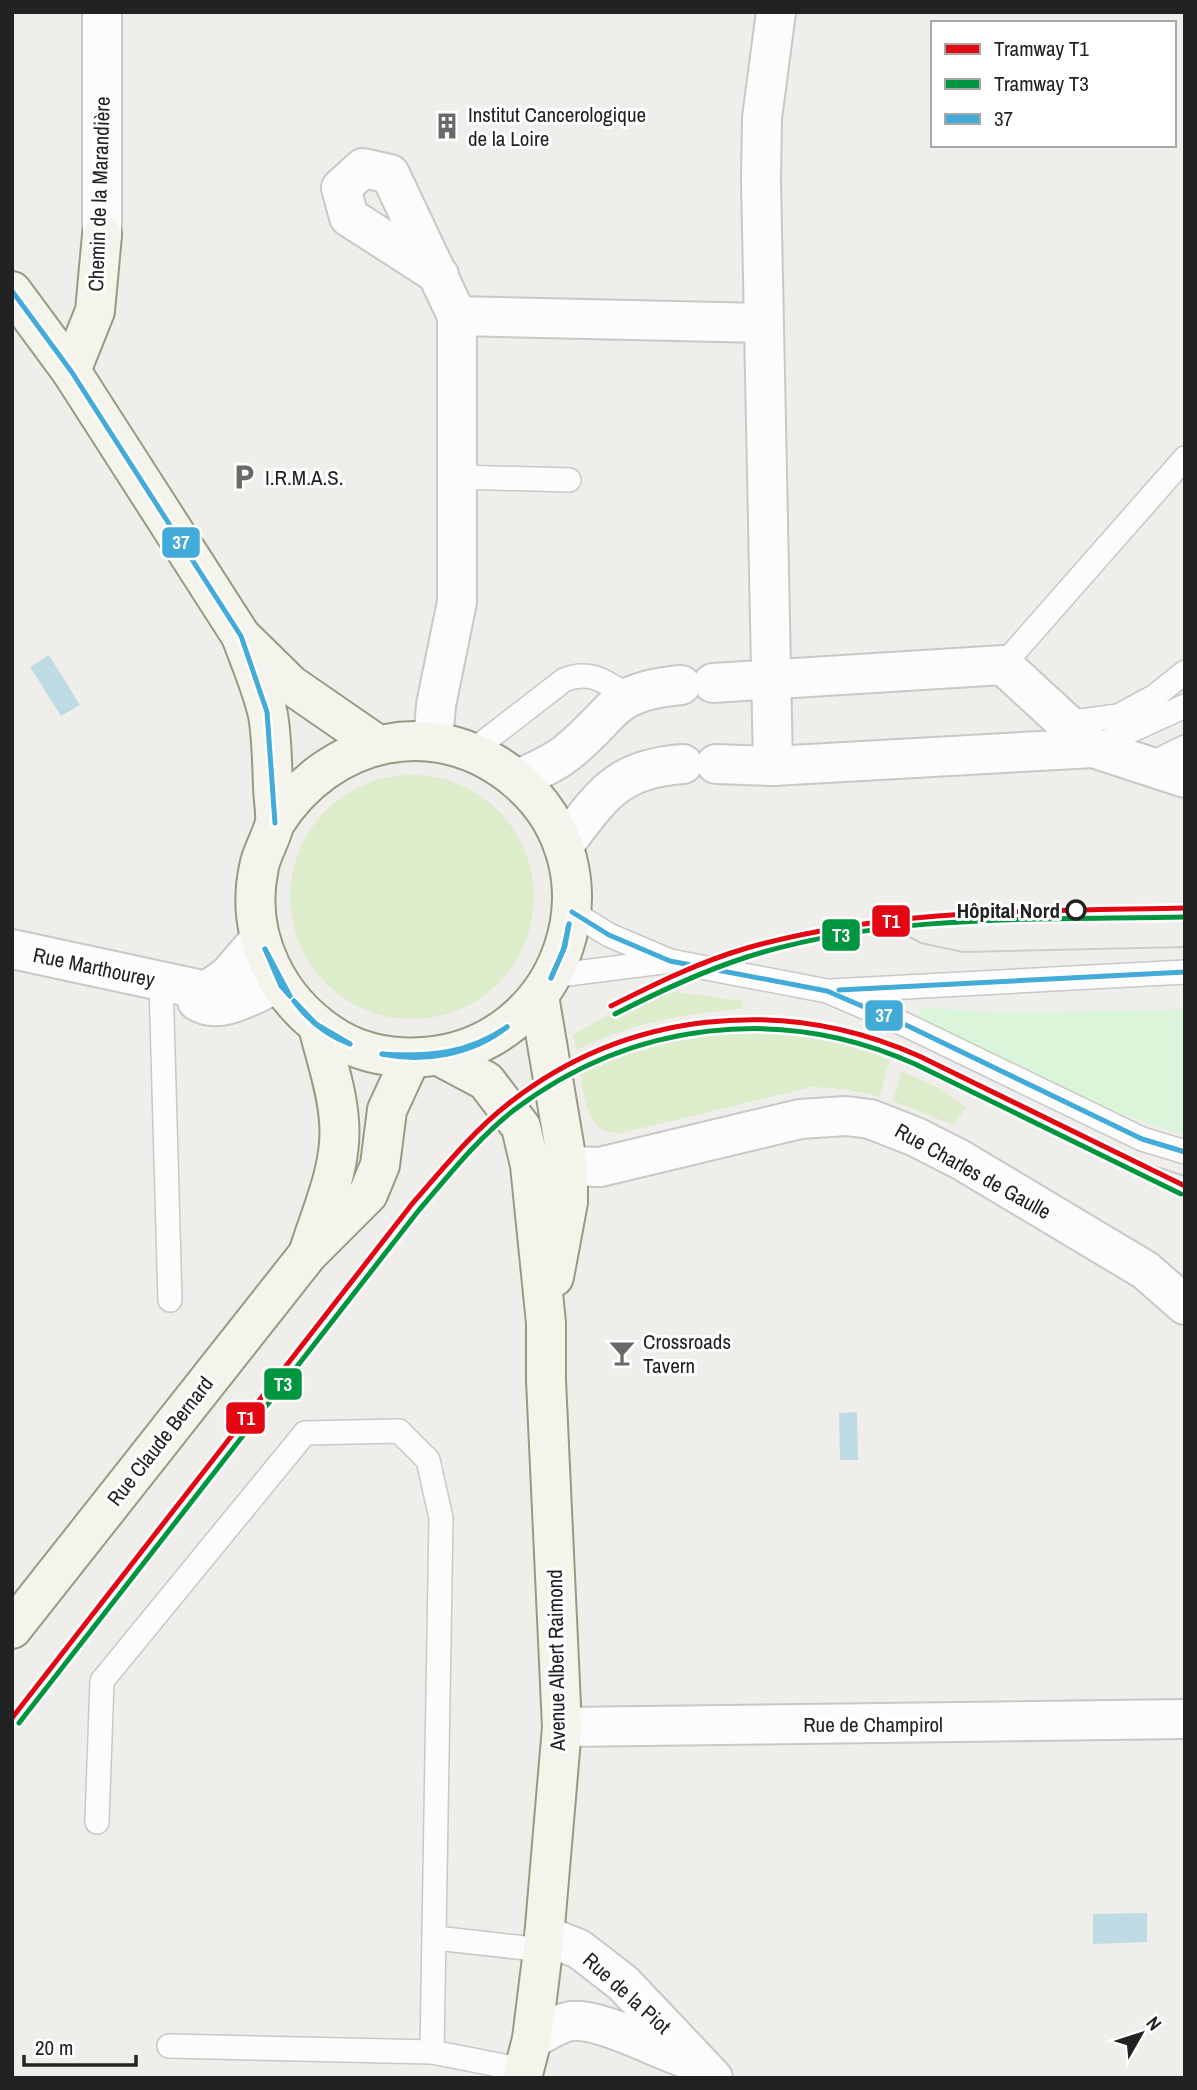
<svg xmlns="http://www.w3.org/2000/svg" width="1197" height="2090" font-family="'Archivo Narrow',sans-serif">
  <style>
    .grass { fill: #ddeccb }
    .park { fill: #daf5da }
    .water { fill: #bfdbe3 }
    .lines { fill: none; stroke-linecap: round; stroke-linejoin: round }
    .lane-casing { stroke: #c9c8c7; stroke-width: 26 }
    .street-casing { stroke: #c9c8c7; stroke-width: 42 }
    .secondary-casing { stroke: #999a82; stroke-width: 42 }
    .lane { stroke: #fdfcfc; stroke-width: 23 }
    .street { stroke: #fdfcfc; stroke-width: 38 }
    .secondary { stroke: #f4f4ed; stroke-width: 38 }
    .tram { stroke: #ccc; stroke-width: 2 }
    .bus-1-casing { stroke: #fff; stroke-width: 10 }
    .bus-1 { stroke: #43abd8; stroke-width: 5 }
    .tram-1-casing { stroke: #fff; stroke-width: 10 }
    .tram-2-casing { stroke: #fff; stroke-width: 10 }
    .tram-1 { stroke: #e30613; stroke-width: 5 }
    .tram-2 { stroke: #009640; stroke-width: 5 }
    .stop-dot { fill: #fff; stroke: #222; stroke-width: 3.5 }
    .labels { text-anchor: middle; dominant-baseline: central; stroke-width: 6; stroke-linejoin: round; paint-order: stroke }
    .poi-label { font-size: 21px; fill: #222; stroke: #fff; text-anchor: start }
    .street-label { font-size: 21px; fill: #222; stroke: #fff }
    .stop-label { font-size: 21px; font-weight: bold; fill: #222; stroke: #fff; text-anchor: end }
    .line-badge { stroke: #fff; stroke-width: 2.5 }
    .badge-label { font-size: 19px; text-anchor: middle; font-weight: bold; fill: #fff }
  </style>
  <rect width="100%" height="100%" fill="#f0eeeb"/>
  <g class="grass">
    <circle cx="412" cy="897" r="122"/>
    <path d="M655,989L743,1001L742,1009C683,1013 629,1024 576,1050L573,1035Z"/>
    <path d="M742,1023L817,1028L892,1050L880,1097L846,1089L812,1087L621,1133C584,1135 584,1092 579,1065C631,1040 684,1028 742,1023Z"/>
    <polygon points="901,1071 941,1089 966,1108 953,1125 893,1101"/>
  </g>
  <polygon class="park" points="920,1007 1008,1013 1185,1009 1185,1136 1097,1105 918,1018"/>
  <g class="water">
    <polygon points="49,655 80,705 61,716 30,667"/>
    <polygon points="857,1412 858,1460 840,1460 839,1413"/>
    <polygon points="1147,1913 1147,1942 1093,1944 1093,1914"/>
  </g>
  <g class="lines">
    <g class="lane-casing">
      <g id="lane">
        <polyline points="457,477 569,480"/>
        <polyline points="1003,665 1185,458"/>
        <polyline points="1066,723 1118,716 1155,696 1185,672"/>
        <polyline points="1093,748 1185,706"/>
        <path d="M471,752L564,680C590,669 606,682 628,696"/>
        <polyline points="1144,767 1185,747"/>
        <polyline points="572,912 609,935 670,961 827,991 906,1025 1142,1139 1185,1152"/>
        <polyline points="552,976 670,961"/>
        <polyline points="161,981 170,1300"/>
        <polyline points="831,991 1185,972"/>
        <polyline points="97,1822 102,1681 305,1433 399,1431 428,1460 441,1518 432,2052 524,2070"/>
        <polyline points="436,1938 543,1950"/>
        <polyline points="169,2046 432,2052"/>
      </g>
    </g>
    <g class="street-casing">
      <g id="street">
        <polyline points="102,235 102,12"/>
        <polyline points="457,316 764,323"/>
        <polyline points="713,683 1003,665 1093,748 773,766 716,764"/>
        <polyline points="433,742 436,705 457,602 457,316 390,174 363,168 341,188 349,217 439,275"/>
        <polyline points="1093,748 1185,778"/>
        <polyline points="773,766 761,180 762,118 776,12"/>
        <path d="M517,780C534,771 554,764 569,751C618,711 609,692 681,685"/>
        <path d="M563,846C602,796 615,769 683,764"/>
        <polyline points="12,949 207,991 229,975 260,939"/>
        <path d="M197,1001C221,1017 255,992 279,983"/>
        <polyline points="535,1165 600,1167 800,1119 846,1116 870,1119 916,1137 961,1160 1145,1270 1185,1305"/>
        <polyline points="562,1727 1185,1719"/>
        <polyline points="544,1935 579,1949 623,1983 713,2078"/>
        <path d="M532,2039C544,2033 560,2022 572,2021C601,2018 661,2051 691,2060"/>
      </g>
    </g>
    <g class="secondary-casing">
      <g id="secondary">
        <polyline points="12,291 71,371 241,636 291,685 378,745"/>
        <polyline points="71,371 95,311 102,235"/>
        <path d="M241,636C250,661 262,688 268,715C272,738 272,763 273,786C273,797 276,811 275,822C272,837 262,851 259,867C244,936 278,1003 338,1039C364,1054 395,1059 424,1057C564,1047 625,870 516,779C435,712 329,738 275,823"/>
        <polyline points="539,996 568,1168 568,1202 554,1277"/>
        <polyline points="439,1056 486,1081 521,1127 530,1165 546,1323 546,1380 562,1727 543,1950 532,2039 522,2078"/>
        <path d="M309,1251C322,1210 343,1165 339,1121C337,1089 325,1056 318,1026"/>
        <polyline points="12,1629 308,1254 368,1194 380,1165 387,1110 411,1058"/>
      </g>
    </g>
    <use href="#lane" class="lane"/>
    <use href="#street" class="street"/>
    <use href="#secondary" class="secondary"/>
    <g class="tram">
      <polyline points="856,923 891,927 921,943 963,952 1185,947"/>
      <polyline points="1129,1158 1185,1176"/>
    </g>
    <g class="bus-1-casing">
      <g id="bus-1">
        <polyline points="12,291 71,371 241,636 267,712 275,823"/>
        <polyline points="572,912 609,935 670,961 827,991 906,1025 1142,1139 1185,1152"/>
        <polyline points="265,949 290,996"/>
        <polyline points="265,949 281,986 290,996"/>
        <polyline points="551,978 563,951 569,924"/>
        <polyline points="551,978 565,946 569,924"/>
        <polyline points="839,990 1185,972"/>
        <polyline points="294,1001 316,1024 350,1044"/>
        <path d="M294,1001C308,1020 328,1036 350,1044"/>
        <path d="M382,1054C429,1057 467,1054 507,1027"/>
        <path d="M382,1054C425,1063 473,1054 507,1027"/>
      </g>
    </g>
    <use href="#bus-1" class="bus-1"/>
    <g class="tram-1-casing">
      <g id="tram-1">
        <path d="M611,1006C655,984 699,962 747,948C889,908 1039,911 1185,908"/>
        <path d="M12,1718L412,1204C442,1170 471,1133 508,1104C626,1011 782,995 919,1056L1185,1186"/>
      </g>
    </g>
    <g class="tram-2-casing">
      <g id="tram-2">
        <path d="M615,1014C658,992 700,972 747,957C885,913 1041,920 1185,917"/>
        <path d="M19,1723L419,1210C449,1175 478,1138 514,1110C632,1021 781,1004 915,1064L1181,1194"/>
      </g>
    </g>
    <use href="#tram-1" class="tram-1"/>
    <use href="#tram-2" class="tram-2"/>
  </g>
  <defs>
    <g id="building-bare" transform="scale(2.1)"><path d="M-4-6H4V6H1V3H-1V6H-4ZM-2.5-4.3h1.7v1.8h-1.7ZM.8-4.3h1.7v1.8H.8ZM-2.5-1h1.7V.8h-1.7ZM.8-1h1.7V.8H.8Z" fill="#6a6968" stroke="#fff" stroke-width="2.5" paint-order="stroke"/></g>
    <g id="parking-bare" transform="scale(2.1)"><path d="M-3.5-5.5H1a3.5 3.5 0 0 1 0 7H-1V5.5H-3.5ZM-1-3.4V-.6H.8a1.4 1.4 0 0 0 0-2.8Z" fill="#6a6968" stroke="#fff" stroke-width="2.5" paint-order="stroke"/></g>
    <g id="bar-bare" transform="scale(2.1)"><path d="M-6-5H6L.8 .8V4.5H3.5V6h-7V4.5H-.8V.8Z" fill="#6a6968" stroke="#fff" stroke-width="2.5" paint-order="stroke"/></g>
  </defs>
  <g fill-rule="evenodd">
    <use href="#building-bare" x="447" y="126"/>
    <use href="#parking-bare" x="244" y="477"/>
    <use href="#bar-bare" x="622" y="1353"/>
  </g>
  <circle class="stop-dot" cx="1076" cy="910" r="9"/>
  <g class="labels">
    <g class="poi-label">
      <text x="468" y="114">Institut Cancerologique<tspan x="468" dy="24">de la Loire</tspan></text>
      <text x="265" y="477">I.R.M.A.S.</text>
      <text x="643" y="1341">Crossroads<tspan x="643" dy="24">Tavern</tspan></text>
    </g>
    <g class="street-label">
      <text transform="translate(99 194) rotate(-88)">Chemin de la Marandière</text>
      <text transform="translate(94 967) rotate(12)">Rue Marthourey</text>
      <text transform="translate(973 1171) rotate(29)">Rue Charles de Gaulle</text>
      <text transform="translate(160 1441) rotate(-52)">Rue Claude Bernard</text>
      <text transform="translate(556 1660) rotate(-91)">Avenue Albert Raimond</text>
      <text x="873" y="1724">Rue de Champirol</text>
      <text transform="translate(627 1993) rotate(42)">Rue de la Piot</text>
    </g>
    <g class="stop-label">
      <text x="1060" y="910">Hôpital Nord</text>
    </g>
  </g>
  <g class="line-badge">
    <rect x="161" y="526" width="40" height="33" rx="7" fill="#43abd8"/>
    <rect x="871" y="904" width="40" height="34" rx="7" fill="#e30613"/>
    <rect x="821" y="918" width="40" height="34" rx="7" fill="#009640"/>
    <rect x="864" y="999" width="40" height="33" rx="7" fill="#43abd8"/>
    <rect x="263" y="1367" width="40" height="34" rx="7" fill="#009640"/>
    <rect x="225" y="1401" width="41" height="34" rx="7" fill="#e30613"/>
  </g>
  <g class="badge-label">
    <text x="181" y="549">37</text>
    <text x="891" y="928">T1</text>
    <text x="841" y="942">T3</text>
    <text x="884" y="1022">37</text>
    <text x="283" y="1391">T3</text>
    <text x="246" y="1425">T1</text>
  </g>
  <rect width="1197" height="2090" fill="none" stroke="#222222" stroke-width="28"/>
  <rect x="931" y="21" width="245" height="126" fill="#ffffff" stroke="#a7a7a7" stroke-width="2"/>
  <rect x="945" y="44" width="35" height="10" fill="#e30613" stroke="#a7a7a7" stroke-width="2"/>
  <text x="994" y="56" font-size="21" fill="#222222">Tramway T1</text>
  <rect x="945" y="79" width="35" height="10" fill="#009640" stroke="#a7a7a7" stroke-width="2"/>
  <text x="994" y="91" font-size="21" fill="#222222">Tramway T3</text>
  <rect x="945" y="114" width="35" height="10" fill="#43abd8" stroke="#a7a7a7" stroke-width="2"/>
  <text x="994" y="126" font-size="21" fill="#222222">37</text>
  <g transform="translate(1141 2034) rotate(51)" stroke="#ffffff" stroke-width="5" paint-order="stroke">
  <path d="M0-5L12 26L0 18L-12 26Z" fill="#222222"/>
  <text y="-10" font-size="19" font-weight="bold" text-anchor="middle" fill="#222222">N</text>
  </g>
  <path d="M24 2055v10h112v-10" fill="none" stroke="#222222" stroke-width="3.5"/>
  <text x="35" y="2055" font-size="21" fill="#222222" stroke="#ffffff" stroke-width="5" paint-order="stroke">20 m</text>
</svg>
